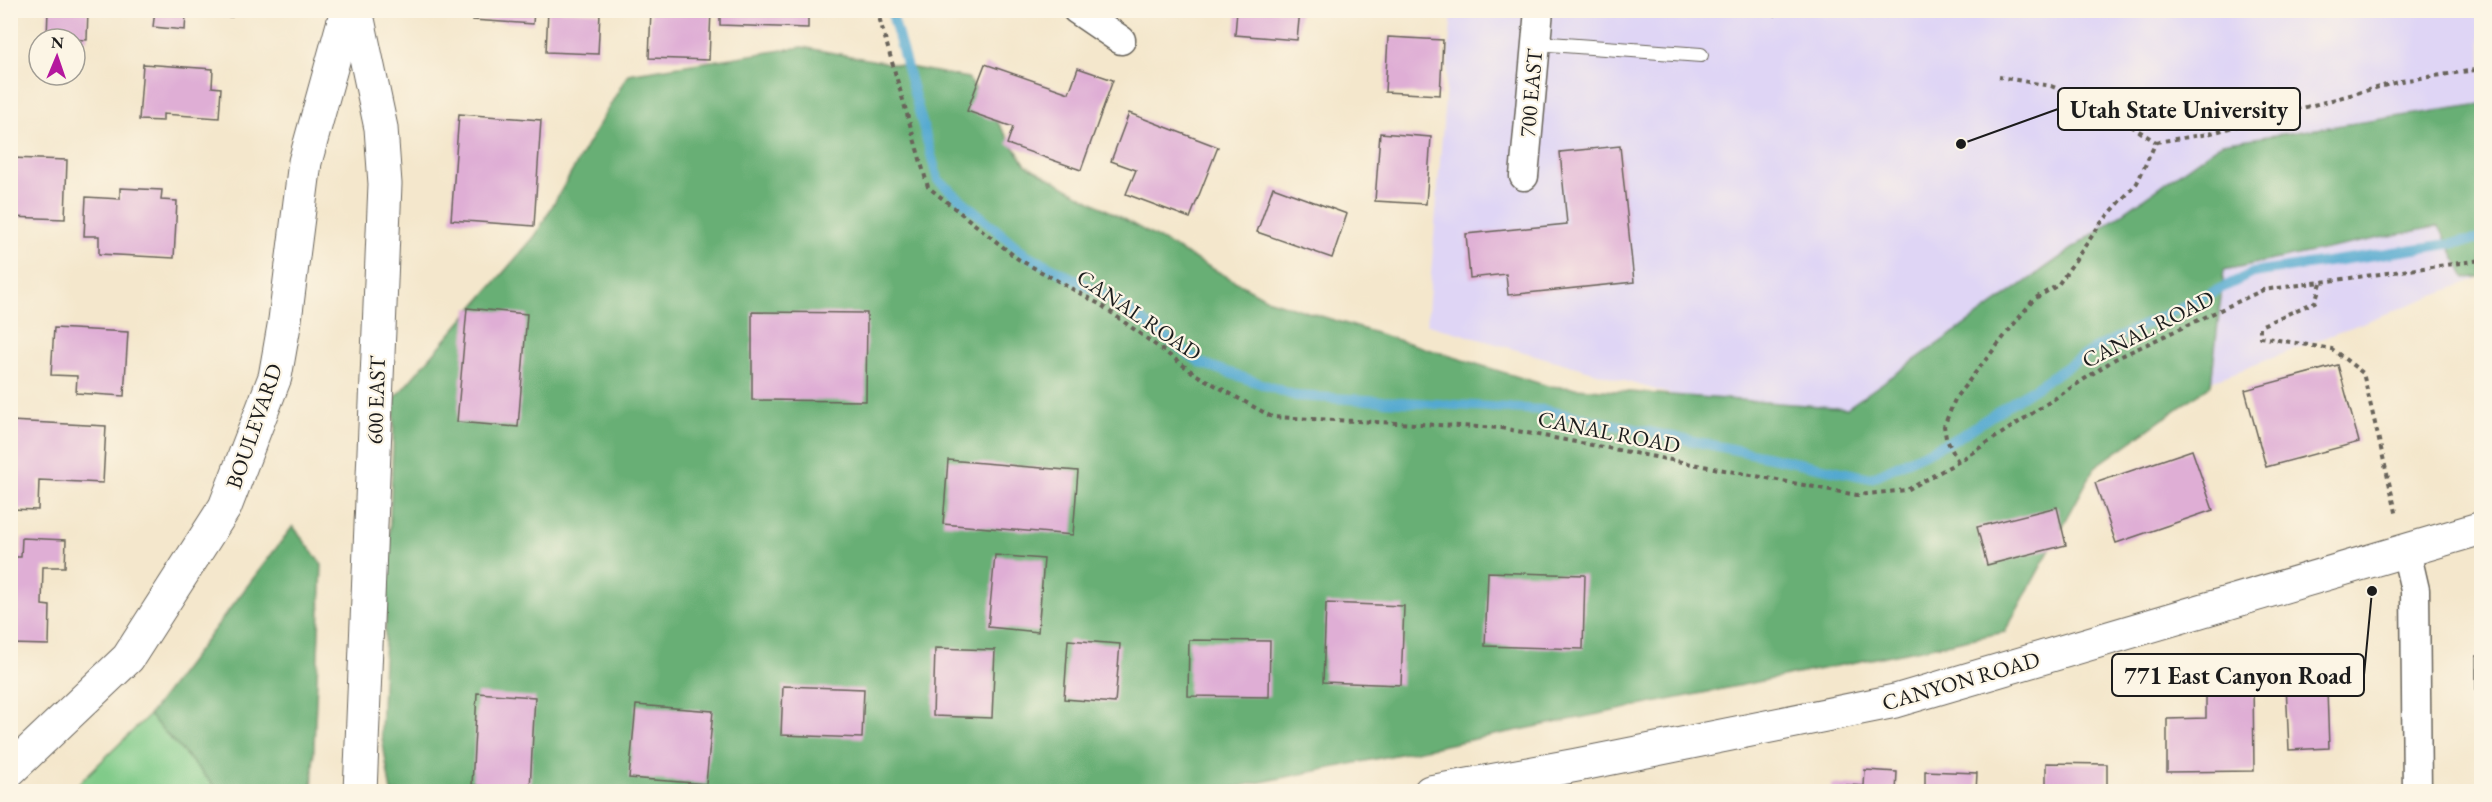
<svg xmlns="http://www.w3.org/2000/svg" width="2492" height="802" font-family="'EB Garamond',serif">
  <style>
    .built { fill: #dfd5f5 }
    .green { fill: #80cb89; stroke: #4e7452; stroke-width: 1.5 }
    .forest { fill: #68af75; stroke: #426648; stroke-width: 1.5 }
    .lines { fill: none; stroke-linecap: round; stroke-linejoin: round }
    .stream { stroke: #53a9d0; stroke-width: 10 }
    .building { fill: #dfaed5 }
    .lane-casing { stroke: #68635a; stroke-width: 16 }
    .street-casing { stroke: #68635a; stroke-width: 31 }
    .secondary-casing { stroke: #68635a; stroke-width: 35 }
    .path { stroke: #68635a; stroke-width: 4; stroke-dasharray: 4.5 4.5; stroke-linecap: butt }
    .lane { stroke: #fff; stroke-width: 14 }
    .street { stroke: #fff; stroke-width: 28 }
    .secondary { stroke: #fff; stroke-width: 33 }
    .labels { text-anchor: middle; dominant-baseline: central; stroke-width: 4.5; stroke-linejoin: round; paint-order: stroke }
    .street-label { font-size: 22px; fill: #1c1c1c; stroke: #fcf5e5 }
    .leader { fill: none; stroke: #1c1c1c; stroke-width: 2 }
    .callout-dot { fill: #1c1c1c; stroke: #fcf5e5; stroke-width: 2 }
    .callout { fill: #fcf5e5; stroke: #1c1c1c; stroke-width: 2 }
    .callout-label { font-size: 24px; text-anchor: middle; font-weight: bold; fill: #1c1c1c }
  </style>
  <rect width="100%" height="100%" fill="#fcf5e5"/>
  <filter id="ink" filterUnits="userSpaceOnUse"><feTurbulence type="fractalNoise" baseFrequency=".0167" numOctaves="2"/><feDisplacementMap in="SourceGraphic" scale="12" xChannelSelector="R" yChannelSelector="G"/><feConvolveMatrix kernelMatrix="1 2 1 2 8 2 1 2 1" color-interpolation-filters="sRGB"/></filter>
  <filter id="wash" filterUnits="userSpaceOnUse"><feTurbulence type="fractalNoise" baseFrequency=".008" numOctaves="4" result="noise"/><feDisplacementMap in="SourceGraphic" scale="24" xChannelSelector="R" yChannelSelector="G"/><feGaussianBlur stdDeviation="1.35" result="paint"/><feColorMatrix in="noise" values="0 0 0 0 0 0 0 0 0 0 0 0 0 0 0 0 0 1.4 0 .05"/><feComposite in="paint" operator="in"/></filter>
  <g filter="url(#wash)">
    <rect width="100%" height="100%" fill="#f4e7cc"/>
    <polygon class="built" points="1452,11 2481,11 2481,277 1962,478 1427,324"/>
    <polygon class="green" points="149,715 219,791 70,792"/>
    <g class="forest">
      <polygon points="802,47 968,78 1026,165 1269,300 1548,386 1847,408 2222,143 2481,104 2481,277 2465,278 2439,226 2224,270 2211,385 2095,467 2005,632 1217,791 391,792 381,732 395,398 535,236 628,74"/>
      <polygon points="293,526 322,565 312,791 219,791 149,715"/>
    </g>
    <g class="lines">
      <polyline class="stream" points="891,10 938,180 1025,254 1114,300 1201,363 1296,396 1543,410 1871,478 1959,437 2094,349 2253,273 2482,239"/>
    </g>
    <g id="blocks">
      <g class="building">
        <polygon points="48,10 88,10 87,40 47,38"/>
        <polygon points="155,10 233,10 232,17 186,13 185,30 153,27"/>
        <polygon points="474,10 534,10 533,24 473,20"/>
        <polygon points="548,10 600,13 598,54 546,52"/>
        <polygon points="651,10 711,10 709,60 649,58"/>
        <polygon points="720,10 808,10 808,28 720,25"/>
        <polygon points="1237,10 1300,10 1297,40 1235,35"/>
        <polygon points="1388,37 1443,40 1440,95 1385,92"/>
        <polygon points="143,64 213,69 212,87 221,88 219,118 163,114 163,121 139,120"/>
        <polygon points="985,64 1069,93 1078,68 1113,80 1081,170 1007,144 1013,127 967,111"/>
        <polygon points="1129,113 1218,147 1190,218 1126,194 1136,170 1111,161"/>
        <polygon points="459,114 541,120 534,226 451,220"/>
        <polygon points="1380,133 1431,137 1426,204 1375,201"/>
        <polygon points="1620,146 1634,282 1508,295 1506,274 1470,278 1466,234 1567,224 1560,152"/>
        <polygon points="10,158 67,160 65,219 10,217"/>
        <polygon points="1273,187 1347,214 1332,258 1257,232"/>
        <polygon points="120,188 162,190 161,200 177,201 174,258 99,254 99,236 84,236 86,197 120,199"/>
        <polygon points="467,308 527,314 518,427 457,422"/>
        <polygon points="752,312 867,313 866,401 752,400"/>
        <polygon points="54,328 128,332 124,396 76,393 77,376 51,375"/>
        <polygon points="2338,365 2359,442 2266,467 2245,390"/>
        <polygon points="10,421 106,426 103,483 39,480 38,510 10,509"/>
        <polygon points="2192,450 2213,510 2116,543 2095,483"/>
        <polygon points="948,460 1078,471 1073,535 943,524"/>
        <polygon points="2057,507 2066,545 1987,565 1977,527"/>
        <polygon points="22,538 66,540 65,567 43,567 42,605 50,606 49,645 10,644 10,557 21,557"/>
        <polygon points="995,555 1044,559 1038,632 988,627"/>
        <polygon points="1488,572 1585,575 1583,649 1485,646"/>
        <polygon points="1326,603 1404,606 1401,685 1323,682"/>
        <polygon points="1068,640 1120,644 1115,703 1064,699"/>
        <polygon points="1189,640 1270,641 1269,697 1188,696"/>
        <polygon points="935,648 995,650 992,718 933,716"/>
        <rect x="2476" y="656" width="6" height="60"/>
        <polygon points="2326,661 2329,748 2289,750 2285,663"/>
        <polygon points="2206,678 2253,678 2254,771 2167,772 2167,719 2206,718"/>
        <polygon points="783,686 864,689 862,738 781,735"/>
        <polygon points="477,693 535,697 530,789 472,785"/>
        <polygon points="636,705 713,711 706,784 629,778"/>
        <polygon points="2046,763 2107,764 2107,792 2046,792"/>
        <polygon points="1865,770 1897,772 1896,792 1831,792 1831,784 1864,786"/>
        <polygon points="1925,771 1977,773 1976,792 1925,792"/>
      </g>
    </g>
  </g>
  <g filter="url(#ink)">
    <use href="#blocks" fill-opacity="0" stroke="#68635a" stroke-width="1.5"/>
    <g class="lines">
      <g class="lane-casing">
        <polyline id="lane" points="1536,43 1701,55"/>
      </g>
      <g class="street-casing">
        <g id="street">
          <polyline points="1077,10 1121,40"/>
          <polyline points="1524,176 1539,10"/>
          <polyline points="2406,551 2415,590 2417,792"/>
        </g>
      </g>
      <g class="secondary-casing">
        <g id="secondary">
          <polyline points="356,10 381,128 385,184 360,792"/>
          <polyline points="10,770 128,658 225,507 275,377 285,320 305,162 347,10"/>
          <polyline points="1430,792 1577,765 1895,701 2482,528"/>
        </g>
      </g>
      <g class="path">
        <polyline points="877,10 928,187 1018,259 1101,305 1195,374 1272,417 1501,428 1857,495 1907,490 1958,462 2115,359 2263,290 2482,260"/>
        <polyline points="1774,16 1776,10"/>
        <polyline points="2156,142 2208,134 2401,81 2482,69"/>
        <polyline points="2321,283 2315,302 2260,326 2260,337 2332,349 2363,373 2397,516"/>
        <polyline points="1958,462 1946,438 1944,426 1956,397 2034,299 2058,285 2101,223 2137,183 2156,142 2103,108 2051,86 1999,77"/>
      </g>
      <use href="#lane" class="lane"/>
      <use href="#street" class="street"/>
      <use href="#secondary" class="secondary"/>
    </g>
  </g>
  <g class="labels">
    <g class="street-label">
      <text transform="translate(1531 93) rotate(-85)">700 EAST</text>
      <text transform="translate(1139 315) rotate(34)">CANAL ROAD</text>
      <text transform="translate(2148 329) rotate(-27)">CANAL ROAD</text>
      <text transform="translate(376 400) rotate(-88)">600 EAST</text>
      <text transform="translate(254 426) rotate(-71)">BOULEVARD</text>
      <text transform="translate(1609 432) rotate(11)">CANAL ROAD</text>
      <text transform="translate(1961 681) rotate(-16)">CANYON ROAD</text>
    </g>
  </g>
  <path class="leader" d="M1961 144L2058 109M2372 591L2364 675"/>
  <g class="callout-dot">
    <circle cx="1961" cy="144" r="6"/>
    <circle cx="2372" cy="591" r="6"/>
  </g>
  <g class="callout">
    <rect x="2058" y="88" width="242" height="42" rx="6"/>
    <rect x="2112" y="654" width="252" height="42" rx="6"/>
  </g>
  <g class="callout-label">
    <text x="2179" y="118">Utah State University</text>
    <text x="2238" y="684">771 East Canyon Road</text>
  </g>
  <rect width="2492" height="802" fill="none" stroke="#fcf5e5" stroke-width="36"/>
  <g transform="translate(57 57) rotate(2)"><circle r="28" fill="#fcf5e5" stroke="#a29e95" stroke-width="1.5"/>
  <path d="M0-4.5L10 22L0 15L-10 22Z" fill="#b5179e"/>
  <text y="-9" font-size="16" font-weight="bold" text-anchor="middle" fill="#1c1c1c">N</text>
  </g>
</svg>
